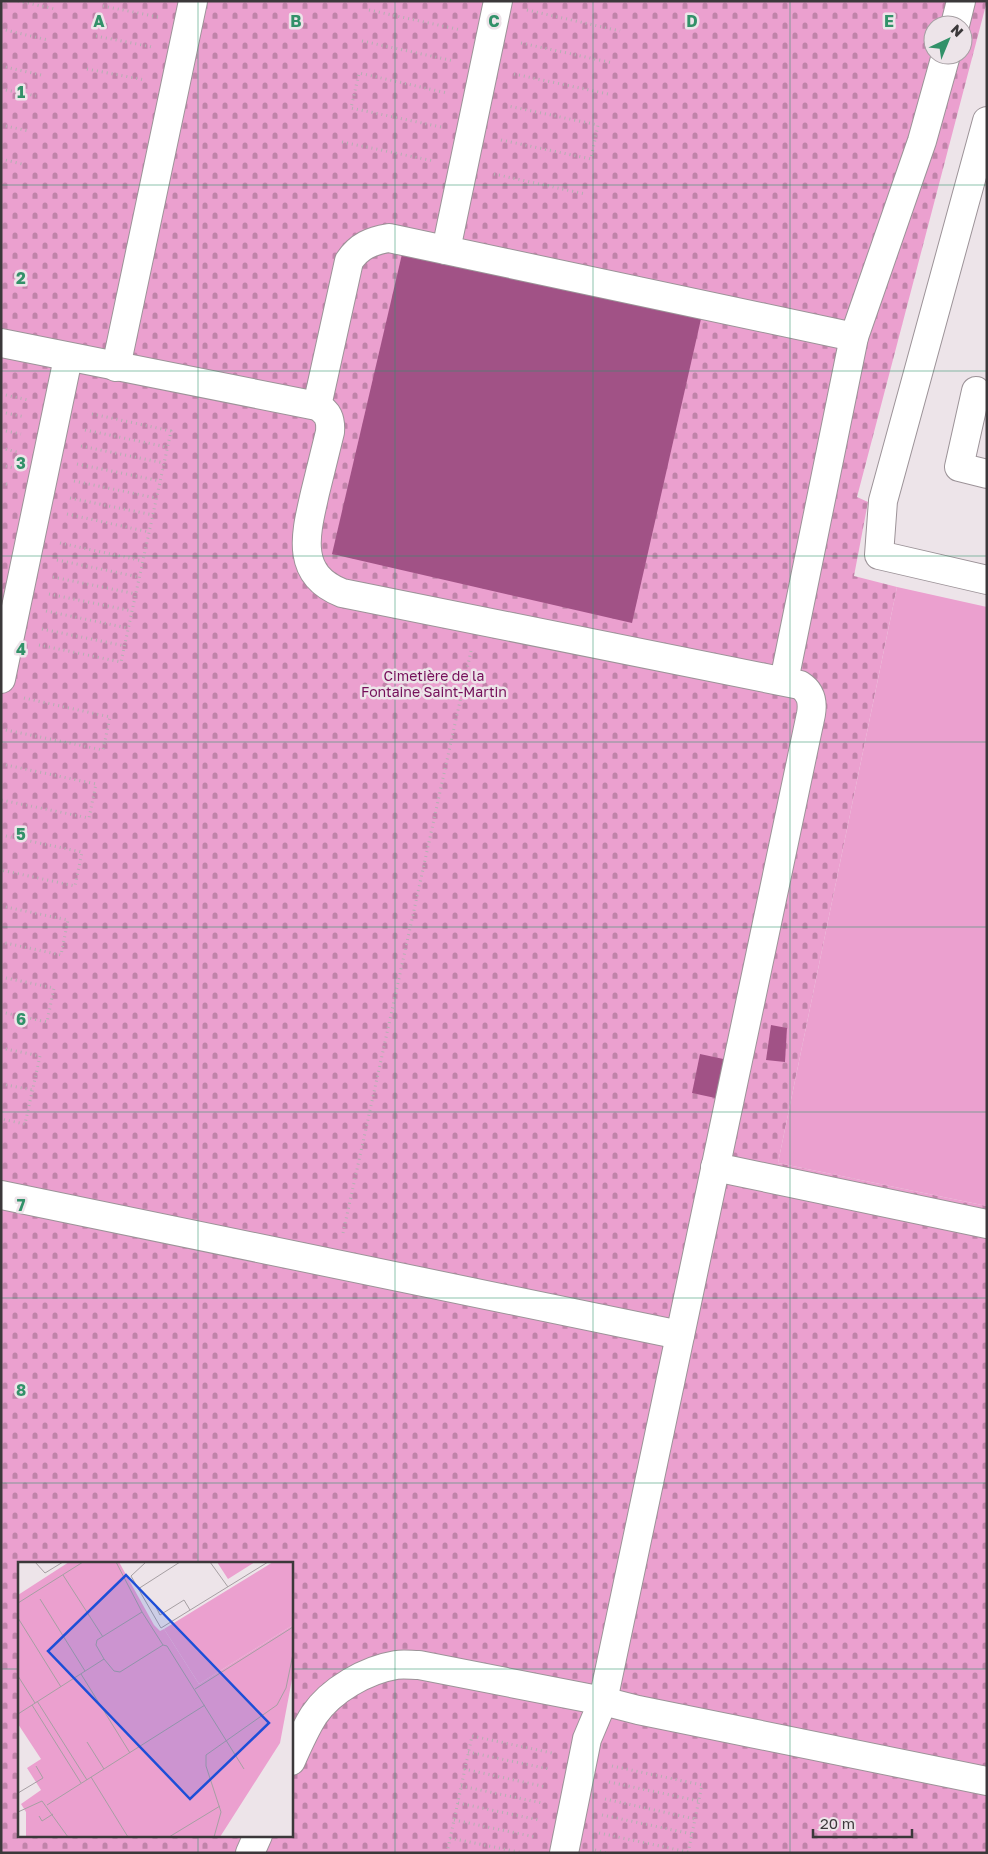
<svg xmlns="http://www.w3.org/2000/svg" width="988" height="1854" font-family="'Golos Text',sans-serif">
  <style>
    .cemetery { fill: url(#cemetery-stones); fill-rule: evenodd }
    .pitch { fill: #eba0cf }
    .building { fill: #a15286 }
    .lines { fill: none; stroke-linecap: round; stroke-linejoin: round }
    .minor-casing { stroke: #9c9398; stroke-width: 30 }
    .path { stroke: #b6afb3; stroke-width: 3; stroke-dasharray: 1 4; stroke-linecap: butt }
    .minor { stroke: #fff; stroke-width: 28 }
    .grid { fill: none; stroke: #329169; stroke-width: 1; stroke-opacity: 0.55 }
    .labels { text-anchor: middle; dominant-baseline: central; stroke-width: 5; stroke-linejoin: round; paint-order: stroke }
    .park-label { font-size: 14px; fill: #740e59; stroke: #ede4e9 }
    .inset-road { fill: none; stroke: #a69fa3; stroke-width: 1 }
    .view { fill: #1d4ed8; fill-opacity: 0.15; stroke: #1d4ed8; stroke-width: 2.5 }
    .inset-edge { fill: none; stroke: #3b383a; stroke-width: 2.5 }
    .grid-label { font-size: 16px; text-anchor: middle; font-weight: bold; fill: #329169; stroke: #ede4e9; stroke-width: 5; stroke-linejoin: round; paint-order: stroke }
  </style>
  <defs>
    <pattern id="cemetery-stones" width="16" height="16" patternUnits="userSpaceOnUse" patternTransform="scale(1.25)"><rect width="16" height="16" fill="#eba0cf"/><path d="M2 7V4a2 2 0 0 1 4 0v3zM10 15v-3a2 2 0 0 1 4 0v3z" fill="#c083a9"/></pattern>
  </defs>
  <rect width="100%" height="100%" fill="#ede4e9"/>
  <path class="cemetery" d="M1,1H987L857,497L868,502L854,576L897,587L778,1163L987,1206V1853H1ZM933,25H963V55H933ZM19,1563H291V1835H19Z"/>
  <polygon class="pitch" points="897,587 987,607 987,1206 778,1163"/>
  <g class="building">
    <polygon points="402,254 701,319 632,623 332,554"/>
    <polygon points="771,1025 787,1028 785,1062 766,1060"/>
    <polygon points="700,1054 728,1060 720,1099 692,1093"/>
  </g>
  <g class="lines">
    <g class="minor-casing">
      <g id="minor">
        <polyline points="955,25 961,1"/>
        <polyline points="987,121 883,501 879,555 987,580"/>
        <polyline points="446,250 498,1"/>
        <path d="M1,343L317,406C328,412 331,419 330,432C325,452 320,473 315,493C306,533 294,574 342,593L800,685C811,692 813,702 811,714L603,1701L587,1739L564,1853"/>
        <polyline points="116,367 193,1"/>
        <polyline points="976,391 959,467 987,474"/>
        <path d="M317,406L349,261C359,246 371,241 389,238L854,337"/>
        <polyline points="1,679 68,358"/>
        <polyline points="784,681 854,337 922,141 946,55"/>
        <polyline points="715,1167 987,1224"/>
        <polyline points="1,1195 680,1335"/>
        <path d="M291,1761C298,1745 305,1729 314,1715C331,1690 366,1670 396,1665C403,1664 412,1665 419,1665L603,1701L638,1710L987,1781"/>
        <polyline points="250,1853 258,1835"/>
      </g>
    </g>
    <g class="path">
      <polyline points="18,1 55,9"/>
      <polyline points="103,6 158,17"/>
      <polyline points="369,10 461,30"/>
      <polyline points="527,10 620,31"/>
      <polyline points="1,29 48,40"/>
      <polyline points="96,36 152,47"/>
      <polyline points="362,41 454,61"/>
      <polyline points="521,43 613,63"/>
      <polyline points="1,66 41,75"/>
      <polyline points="87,69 145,80"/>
      <polyline points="514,74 608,94"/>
      <polyline points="1,89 36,96"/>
      <polyline points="1,125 29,131"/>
      <polyline points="441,127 351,108 359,73 447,93"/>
      <polyline points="501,140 591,159 598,125 508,106"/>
      <polyline points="342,142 434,161"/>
      <polyline points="1,159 22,164"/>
      <polyline points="494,174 585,194"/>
      <polyline points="1,394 28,400"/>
      <polyline points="1,412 25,417"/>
      <polyline points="1,430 21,434"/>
      <polyline points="85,430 167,447"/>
      <polyline points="81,446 164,463"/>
      <polyline points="1,448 17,452"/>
      <polyline points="77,464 160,481"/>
      <polyline points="1,465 14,468"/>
      <polyline points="74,481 156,498"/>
      <polyline points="1,483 10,485"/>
      <polyline points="70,498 153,515"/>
      <polyline points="67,514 149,532"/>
      <polyline points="60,543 143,561"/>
      <polyline points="57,560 139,577"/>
      <polyline points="53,577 136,594"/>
      <polyline points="49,594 132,611"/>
      <polyline points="46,611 128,628"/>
      <polyline points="42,629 125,646"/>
      <polyline points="39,645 121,662 171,431 88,413"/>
      <polyline points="1,729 103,750 110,717 24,698"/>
      <polyline points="1,764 96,784 89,818 1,800"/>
      <polyline points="1,835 82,852 75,886 1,870"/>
      <polyline points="1,906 68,920 61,955 1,942"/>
      <polyline points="1,977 54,988 47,1022 1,1012"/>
      <polyline points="1,1048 40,1056 25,1124 1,1119"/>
      <polyline points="1,1084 33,1090"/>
      <polyline points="343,1233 471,651"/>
      <polyline points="468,1752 549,1769"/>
      <polyline points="612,1766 702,1785 688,1853"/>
      <polyline points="464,1769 546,1787"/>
      <polyline points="609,1782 699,1801"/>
      <polyline points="461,1786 542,1803"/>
      <polyline points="605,1799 695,1819"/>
      <polyline points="458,1803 539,1820"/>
      <polyline points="602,1815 692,1834"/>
      <polyline points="454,1820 535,1837"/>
      <polyline points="599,1833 688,1852"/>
      <polyline points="450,1838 523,1853"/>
      <polyline points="595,1850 607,1853"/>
      <polyline points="447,1853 472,1736 552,1753"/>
    </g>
    <use href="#minor" class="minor"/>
  </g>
  <path class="grid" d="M198,1V1563M395,1V1853M593,1V1853M790,1V1853M1,185H987M1,371H987M1,556H987M1,742H987M1,927H987M1,1112H987M1,1298H987M1,1483H987M1,1669H19M291,1669H987M198,1835V1853"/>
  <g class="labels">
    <g class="park-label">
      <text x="434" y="675">Cimetière de la<tspan x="434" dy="16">Fontaine Saint-Martin</tspan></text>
    </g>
  </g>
  <g transform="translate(18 1562)">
    <rect width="275" height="275" fill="#ede4e9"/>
    <path d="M51,0H101L136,63L142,69L146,67L181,122L275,63V112L262,181L202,275H8V250L3,242L23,228L9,206L23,197L0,162V33ZM199,0H237L210,17Z" fill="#eba0cf"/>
    <path d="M255,0H275V63L181,122L146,67Z" fill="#eba0cf"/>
    <path class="inset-road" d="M17,0L27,11L45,0M98,0L124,50L145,83L149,84L226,207M128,0L113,14L143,66L250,0M192,0L210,25M45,13L85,75M120,27L162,0M22,37L67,109M0,41L65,0M138,45L142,53L166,38L172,48M124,50L79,78L78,83L86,97L96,109L102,110L145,83M0,56L43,125M63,112L112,191M0,114L17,141M177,127L275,65M19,139L69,218M14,143L63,221M0,152L86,97M69,180L86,207M73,215L110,275M0,231L25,216L18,204M29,243L187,143M0,250L24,239L50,275M21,254L24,259L35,252M151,275L202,244M196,275L203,250L188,204V193L259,143L268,126L275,92"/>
    <path class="view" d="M108,13L251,161L172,237L30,89Z"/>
    <rect width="275" height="275" class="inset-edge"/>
  </g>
  <g class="grid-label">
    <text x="99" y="27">A</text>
    <text x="296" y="27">B</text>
    <text x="494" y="27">C</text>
    <text x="692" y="27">D</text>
    <text x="889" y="27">E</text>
    <text x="21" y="98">1</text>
    <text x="21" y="284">2</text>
    <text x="21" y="469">3</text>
    <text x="21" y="655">4</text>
    <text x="21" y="840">5</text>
    <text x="21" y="1025">6</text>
    <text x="21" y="1211">7</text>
    <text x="21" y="1396">8</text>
  </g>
  <rect width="988" height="1854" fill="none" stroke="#3b383a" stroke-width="5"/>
  <g transform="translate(948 40) rotate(44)"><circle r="24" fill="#ede4e9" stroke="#a69fa3"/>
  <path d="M0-4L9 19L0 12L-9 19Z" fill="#329169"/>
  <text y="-8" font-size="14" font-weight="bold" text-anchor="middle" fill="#3b383a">N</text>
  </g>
  <path d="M813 1829v8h99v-8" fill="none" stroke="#3b383a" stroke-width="2.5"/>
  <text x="820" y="1829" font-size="15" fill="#3b383a" stroke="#ede4e9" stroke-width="4" paint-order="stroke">20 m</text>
</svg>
